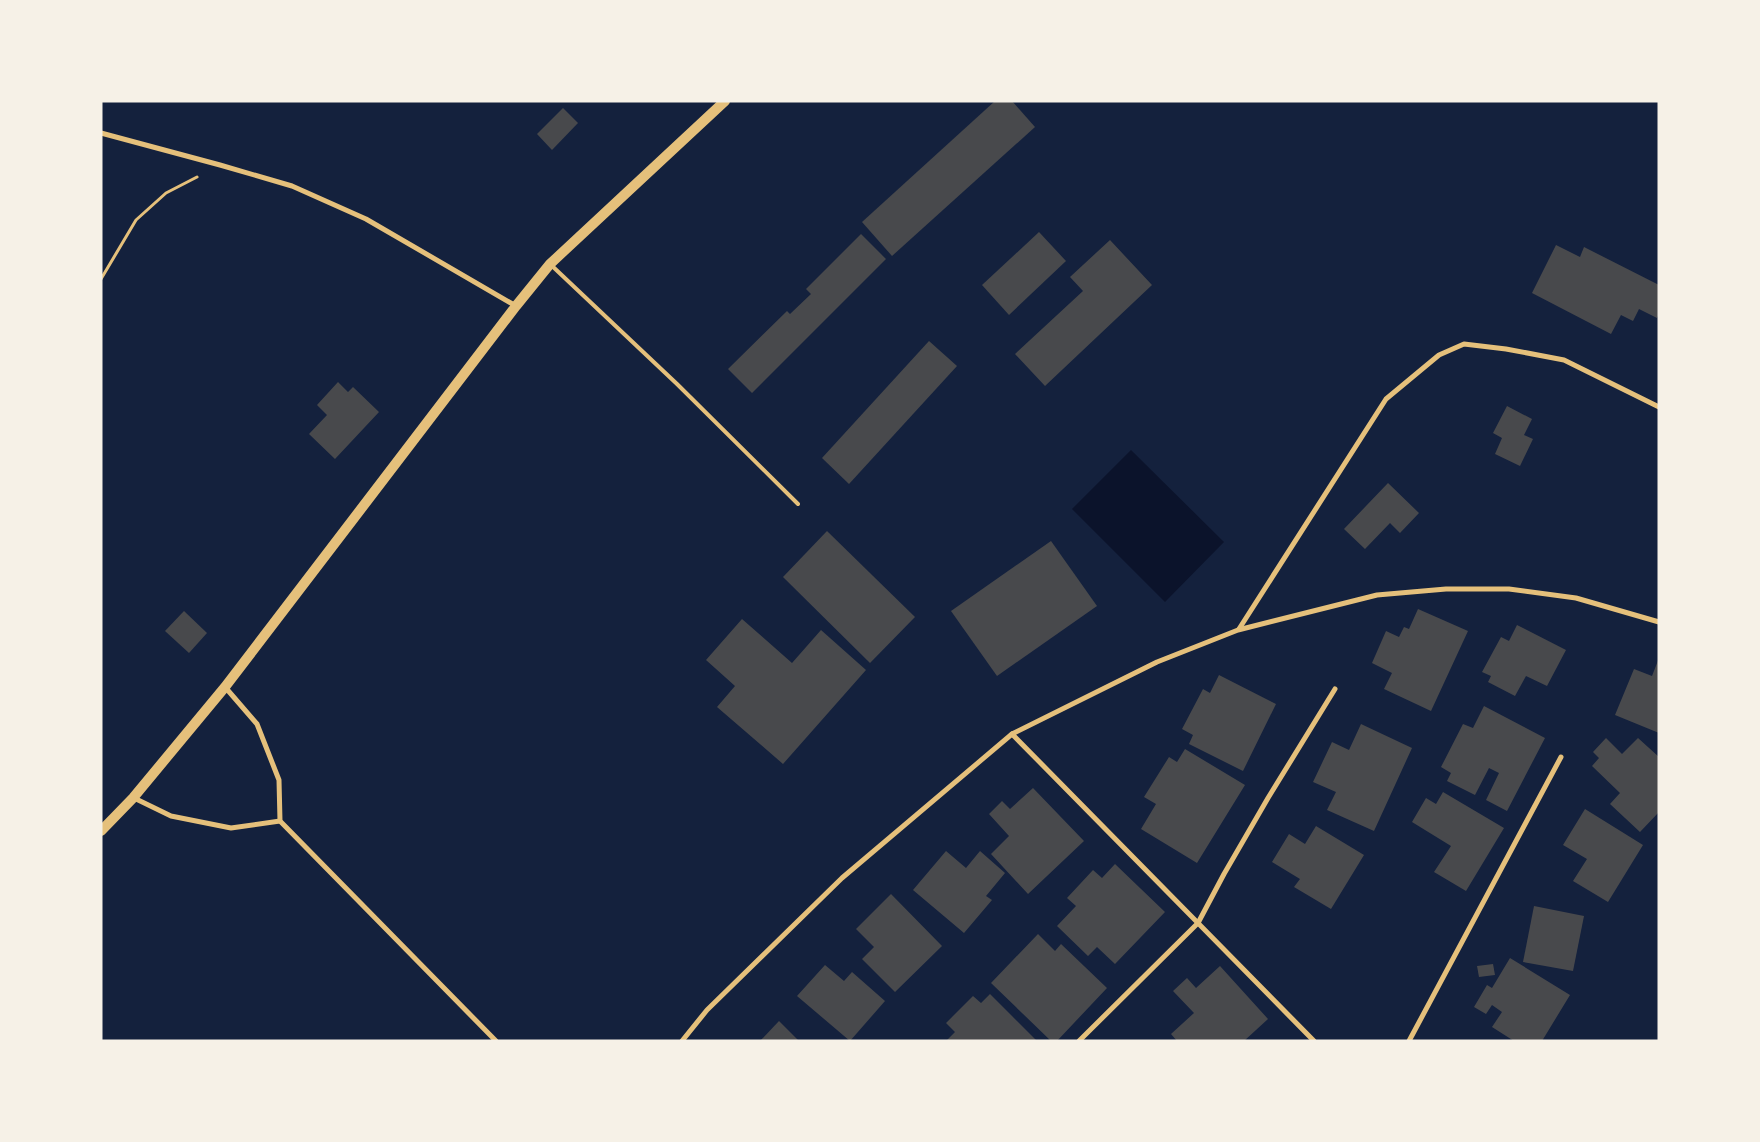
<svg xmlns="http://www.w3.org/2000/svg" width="1760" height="1142" font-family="'Nunito Sans',sans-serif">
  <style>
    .water { fill: #0b132b }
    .building { fill: #48494c }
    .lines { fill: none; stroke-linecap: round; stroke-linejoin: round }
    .path { stroke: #e5c07b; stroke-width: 3 }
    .service { stroke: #e5c07b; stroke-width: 4 }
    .minor { stroke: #e5c07b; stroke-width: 5 }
    .secondary { stroke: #e5c07b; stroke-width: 10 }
  </style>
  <rect width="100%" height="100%" fill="#14213d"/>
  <polygon class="water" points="1131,450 1224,542 1165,602 1072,509"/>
  <g class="building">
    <polygon points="995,101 1012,101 1035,127 892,256 862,222"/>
    <polygon points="563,108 578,123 552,150 537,134"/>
    <polygon points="1039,232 1066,261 1009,315 982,285"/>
    <polygon points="861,234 886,259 752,393 728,369 787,311 790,314 811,294 806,289"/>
    <polygon points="1110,240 1152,285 1045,386 1015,354 1083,291 1070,277"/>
    <polygon points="1556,245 1580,257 1584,247 1659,285 1659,314 1657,318 1639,309 1633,321 1621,315 1611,334 1532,293"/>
    <polygon points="929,341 957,366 849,484 822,458"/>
    <polygon points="338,382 348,392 353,387 379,412 335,459 309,434 327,415 317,405"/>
    <polygon points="1507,406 1532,419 1524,435 1533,439 1520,466 1495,454 1502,438 1493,433"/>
    <polygon points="1388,483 1419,513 1400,533 1390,523 1365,549 1344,529"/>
    <polygon points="827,531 915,617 870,663 783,577"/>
    <polygon points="1051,541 1097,606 997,676 951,611"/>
    <polygon points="1418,609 1468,631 1431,711 1384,689 1392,673 1372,663 1386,631 1399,637 1404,627 1409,629"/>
    <polygon points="184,611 207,633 189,653 165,631"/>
    <polygon points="742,619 792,663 821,630 866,670 783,764 717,707 735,686 706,660"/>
    <polygon points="1517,625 1566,650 1547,686 1526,676 1515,696 1488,682 1491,676 1482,672 1501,637 1509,641"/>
    <polygon points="1659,658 1659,733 1615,715 1634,669 1652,676"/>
    <polygon points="1219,675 1276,704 1243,771 1189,744 1193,735 1182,729 1203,689 1210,693"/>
    <polygon points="1484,706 1545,738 1507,811 1486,800 1499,773 1489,768 1475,795 1447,781 1451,773 1441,767 1463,724 1473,728"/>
    <polygon points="1361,724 1412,748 1374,831 1327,810 1336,792 1313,782 1332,742 1349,750"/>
    <polygon points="1606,738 1622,754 1638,738 1659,757 1659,812 1640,832 1610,804 1620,793 1592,766 1599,758 1593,752"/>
    <polygon points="1185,749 1245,785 1197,863 1141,829 1156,804 1144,797 1169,757 1177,762"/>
    <polygon points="1033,788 1084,841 1028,894 991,854 1009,836 989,814 1002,801 1010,809"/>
    <polygon points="1443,792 1504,828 1466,891 1434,872 1451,846 1412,822 1426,798 1436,804"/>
    <polygon points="1585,809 1643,845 1608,902 1573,881 1587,859 1563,845"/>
    <polygon points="1316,826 1364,855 1331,909 1294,887 1300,879 1272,862 1289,834 1305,844"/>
    <polygon points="946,851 966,868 980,851 1005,873 986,896 992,900 964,933 913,890"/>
    <polygon points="1115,864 1165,912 1115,964 1097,947 1088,956 1057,926 1076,906 1067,898 1093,870 1102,878"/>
    <polygon points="891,894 942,946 895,992 862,959 874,947 856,929"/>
    <polygon points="1534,906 1584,916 1573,971 1523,962"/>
    <polygon points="1038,934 1055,951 1061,944 1107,988 1057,1041 1051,1041 991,983"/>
    <polygon points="1510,958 1570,995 1542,1041 1514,1041 1492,1027 1502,1012 1492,1005 1486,1014 1474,1007 1487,985 1492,988"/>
    <polygon points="1493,964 1495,975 1479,977 1477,966"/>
    <polygon points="825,965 844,981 852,972 885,1001 850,1041 797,996"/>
    <polygon points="1220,966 1268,1019 1244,1041 1177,1041 1171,1034 1194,1013 1173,991 1187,978 1196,988"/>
    <polygon points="990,994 1037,1041 946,1041 955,1032 946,1023 973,996 981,1003"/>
    <polygon points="779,1021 799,1041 760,1041"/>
  </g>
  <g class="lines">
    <polyline class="path" points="101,279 136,220 166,193 197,177"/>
    <polyline class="service" points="550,264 677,384 798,504"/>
    <g class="minor">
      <polyline points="101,133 220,165 292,186 366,219 516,306"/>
      <polyline points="1239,629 1386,399 1439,355 1464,344 1506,349 1564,360 1659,407"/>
      <polyline points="225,687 257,724 279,780 280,821 496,1041"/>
      <polyline points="1012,734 1314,1041"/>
      <polyline points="134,798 171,816 231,828 280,821"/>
      <polyline points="682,1041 707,1010 842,878 1012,734 1157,662 1238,630 1377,595 1446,589 1509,589 1576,598 1659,622"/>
      <polyline points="1079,1041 1198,923 1224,874 1268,798 1335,689"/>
      <polyline points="1409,1041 1561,757"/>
    </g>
    <polyline class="secondary" points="101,831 133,798 225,687 516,306 550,264 725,101"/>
  </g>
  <rect width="1760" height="1142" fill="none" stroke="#f6f1e7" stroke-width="205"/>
</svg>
